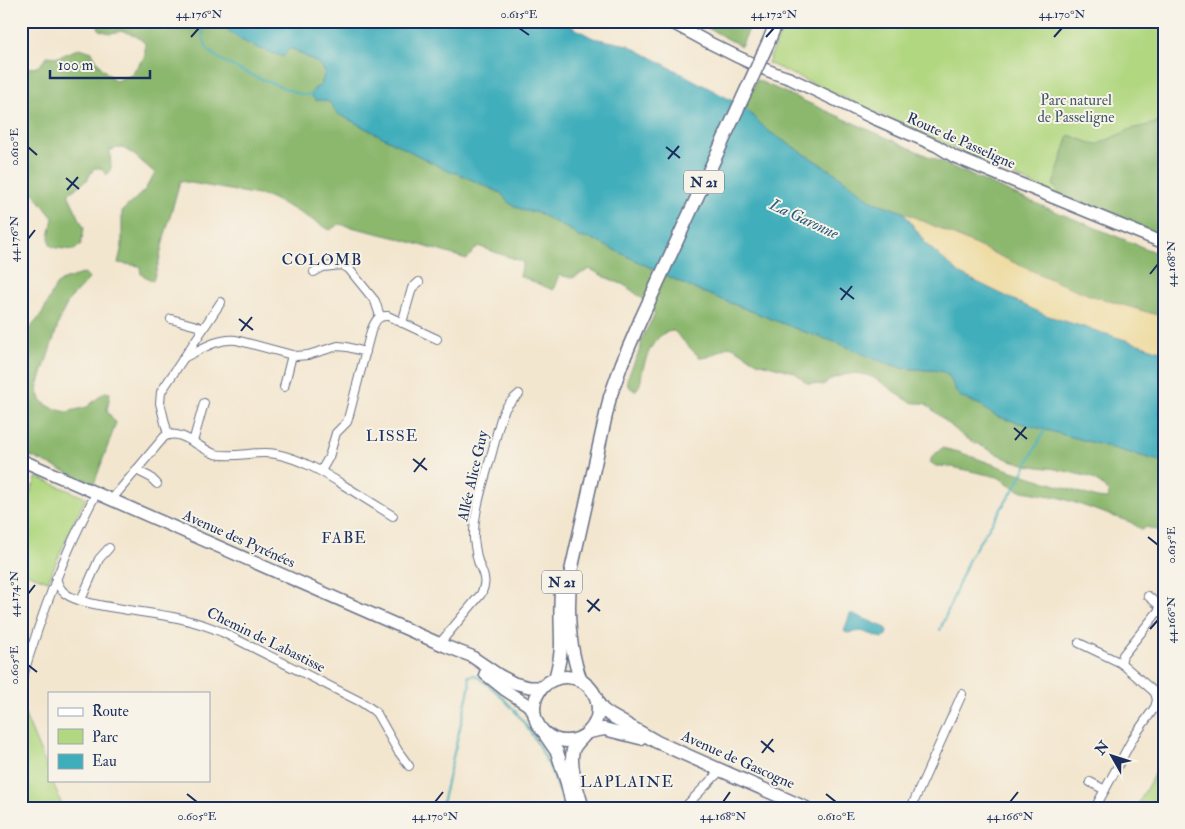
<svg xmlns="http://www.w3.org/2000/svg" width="1185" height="829" font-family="'IM FELL Double Pica',serif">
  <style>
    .green { fill: #b1d780; stroke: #66836f }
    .forest { fill: #8cb86e; stroke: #547466 }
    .sand { fill: #eeda9e; stroke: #84847e }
    .water { fill: #3faebb; stroke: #2d6e8c }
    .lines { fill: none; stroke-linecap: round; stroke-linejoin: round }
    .stream { stroke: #3faebb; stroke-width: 2 }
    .street-casing { stroke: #676f86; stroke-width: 10 }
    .secondary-casing { stroke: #676f86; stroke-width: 14 }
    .primary-casing { stroke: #676f86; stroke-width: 15 }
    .street { stroke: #fff; stroke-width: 8 }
    .secondary { stroke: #fff; stroke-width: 11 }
    .primary { stroke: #fff; stroke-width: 12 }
    .primary-bridge-casing { stroke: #676f86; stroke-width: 15; stroke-linecap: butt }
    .primary-bridge { stroke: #fff; stroke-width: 12 }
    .ticks { fill: none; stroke: #1b2f5e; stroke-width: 2 }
    .labels { text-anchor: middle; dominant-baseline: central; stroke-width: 4; stroke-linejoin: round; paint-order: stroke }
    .shield { fill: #f7f3e8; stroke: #5d6a87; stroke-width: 1 }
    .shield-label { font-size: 14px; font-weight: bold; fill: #1b2f5e }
    .park-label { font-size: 15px; fill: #405966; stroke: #f7f3e8 }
    .street-label { font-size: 15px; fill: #1b2f5e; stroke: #f7f3e8 }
    .water-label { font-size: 16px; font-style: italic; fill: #285b7f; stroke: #f7f3e8 }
    .neighbourhood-label { font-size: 16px; letter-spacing: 1px; fill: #1b2f5e; stroke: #f7f3e8 }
    .neatline { fill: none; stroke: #1b2f5e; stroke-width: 2 }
    .ticks-label { font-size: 12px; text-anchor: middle; fill: #1b2f5e }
  </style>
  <rect width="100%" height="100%" fill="#f7f3e8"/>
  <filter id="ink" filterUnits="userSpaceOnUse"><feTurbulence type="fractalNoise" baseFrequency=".02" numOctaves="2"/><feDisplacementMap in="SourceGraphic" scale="10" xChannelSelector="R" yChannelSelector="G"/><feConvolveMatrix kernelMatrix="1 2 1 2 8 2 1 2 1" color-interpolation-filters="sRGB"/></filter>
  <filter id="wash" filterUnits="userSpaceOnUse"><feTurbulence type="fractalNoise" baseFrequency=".0096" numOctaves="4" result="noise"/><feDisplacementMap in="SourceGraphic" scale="20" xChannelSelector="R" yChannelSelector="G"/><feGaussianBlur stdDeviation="1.12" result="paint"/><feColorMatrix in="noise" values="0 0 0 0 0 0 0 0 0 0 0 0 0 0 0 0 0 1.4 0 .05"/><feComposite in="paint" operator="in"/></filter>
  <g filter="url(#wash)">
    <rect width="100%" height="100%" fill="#f3e6cf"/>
    <g class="green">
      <polygon points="785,21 1164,21 1164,237 1038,187 768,63"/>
      <polygon points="37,477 86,498 74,521 48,581 21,571 21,507 23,508"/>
      <polygon points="21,706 49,772 49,780 52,780 63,808 21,808"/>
      <polygon points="1164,756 1164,808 1136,808"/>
    </g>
    <g class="forest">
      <path d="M97,21H195L202,26C207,23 215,19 221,22C226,25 230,32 235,36C247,45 268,51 282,56L289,49H293L319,64L325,72L321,85L314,89L315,100C321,100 328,100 332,105C335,110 335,112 340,115L450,172L457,173L501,193L509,203L525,211L536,212L574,232L578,237L592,239L692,288L802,331L838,343L902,368L941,371L949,376L957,393L969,401L981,405L985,409L998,417L1164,462V532L1146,527L1143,530L1130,522L1061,498L1018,490L998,477L952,467L936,466L930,462L932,457L942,448L959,452L1006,469L1097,498L1108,499L1109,493L1102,485L1090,477L1056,469L1031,466L1007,459L964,437L926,404C921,402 915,404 911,402C888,391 873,367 844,375C835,377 832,378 824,385L807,383L794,372L757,362L735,348L729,346L708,357L701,358L694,352L674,331C656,331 647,353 643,369C640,378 643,383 635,391L628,386L627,379L641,347V340L655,314L642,298L624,285L605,277L590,269L572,278L559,275L553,290L520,276L523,262L478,246L467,259L397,238L339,224L330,230L293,209L269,197L180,181L163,242L159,261L153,281L141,274L140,266L118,263L122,246V211L144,191L155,173L133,154L121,147L110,150L111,168L107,175L100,168H94L87,180L68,194L84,228L81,245L74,250L56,248L50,245L49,237L53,218L21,177V57L24,58L26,67C37,70 41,65 47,56L59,57L80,48L92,52L100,66L115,81L130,76L145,56V43L136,36L123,31L110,33L99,30Z"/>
      <polygon points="695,21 753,21 741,46"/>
      <polygon points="757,80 1013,194 1164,256 1164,317 1092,296 1059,283 903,212 874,202 836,174 768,131 744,107"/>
      <polygon points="1161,122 1164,125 1164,237 1062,196 1053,185 1069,135 1096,145 1131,129"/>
      <polygon points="85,273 89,279 69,300 61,316 37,389 42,402 54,409 67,412 87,407 105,392 110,393 107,411 116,423 94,484 21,452 21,339 42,314 56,285 63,280"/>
    </g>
    <polygon class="sand" points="903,212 1059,283 1092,296 1164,317 1164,352 1045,315 960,274 927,245"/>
    <g class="water">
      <path d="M217,21H561L593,38L628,45L744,107L768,131L836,174L874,202L903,212L927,245L960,274L1045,315L1164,352V462L998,417L985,409L981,405L962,398L957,393L949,376L941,371L902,368L874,359L838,343L802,331L692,288L592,239L578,237L574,232L536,212L525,211L509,203L501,193L457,173L450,172L340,115C335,112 335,110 332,105C328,100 321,100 315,100L311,95L314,89L321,85L325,72L322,67L319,64L293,49H289L283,57C268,51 248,46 235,36C229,32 225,24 217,21Z"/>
      <polygon points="850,614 853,614 886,628 887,631 886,636 882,638 861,631 847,633 844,631"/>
    </g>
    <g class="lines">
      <g class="stream">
        <path d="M202,21C202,29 203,41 207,48C220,66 278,85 300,94L306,95L313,94"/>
        <polyline points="940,630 968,561 973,552 1016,486 1045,429"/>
        <path d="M441,808L470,685L468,676L475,675C484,682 494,689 502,697C533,728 552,766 565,808"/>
      </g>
    </g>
  </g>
  <g filter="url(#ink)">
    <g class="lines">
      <g class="street-casing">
        <g id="street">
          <polyline points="314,272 323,267 342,265 349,269 375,301 380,316"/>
          <polyline points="171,319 197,326 203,329"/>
          <polyline points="402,323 412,288 419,282"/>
          <path d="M183,358C200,350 217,338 236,340L296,356L308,355L338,346L347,347L366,352"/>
          <polyline points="284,387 292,355"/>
          <polyline points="168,435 160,403 161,392 221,302"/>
          <polyline points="193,442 204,403"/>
          <polyline points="136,470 150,477 157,484"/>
          <path d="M321,471L329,457L336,433L347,422L348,419L371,331C375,322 377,315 388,316L437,339"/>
          <path d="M112,499L164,437C179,427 200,449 215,454C235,459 255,450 276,454C301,459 323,472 345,486C361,496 377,506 393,516"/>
          <path d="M56,578C58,586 61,592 69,596C84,604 111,607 128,610C162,615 190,618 222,632L361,702L373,710L377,714L398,751L409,766"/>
          <polyline points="1148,596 1161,607"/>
          <polyline points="81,600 99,559 109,548"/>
          <path d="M440,643L481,594C488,580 483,575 478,561C476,554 475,546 474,539C473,509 487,473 494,445C497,434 499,421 504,411C507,404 513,399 519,394"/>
          <polyline points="1079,643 1121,663 1151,689 1155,693 1157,700 1155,707 1133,738 1095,808"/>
          <polyline points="1121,663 1123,655 1164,604"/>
          <path d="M21,682C41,616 63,554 97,492"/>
          <polyline points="1090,782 1105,790"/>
          <polyline points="684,808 721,770"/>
          <polyline points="911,808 962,694"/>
        </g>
      </g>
      <g class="secondary-casing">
        <g id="secondary">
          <path d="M669,21C692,34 715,46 738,57C755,65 771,73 789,78L871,117L937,146L955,157L1164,243"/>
          <polyline points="21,460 445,646 471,656 499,675 514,683 529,687 543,687"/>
          <polyline points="485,674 505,690 528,705 534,713"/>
        </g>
      </g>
      <g class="primary-casing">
        <g id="primary">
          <polyline points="768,43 777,21"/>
          <circle cx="566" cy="709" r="32"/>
          <path d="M555,679C558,668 561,657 561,645C561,624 559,603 562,582"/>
          <path d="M581,681C568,646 567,608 571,571L610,397L622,363L640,321"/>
          <polyline points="597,702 603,710 610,715 657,742 806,808"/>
          <polyline points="589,732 604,729 640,738"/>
          <polyline points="546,736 557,752 567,783 573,808"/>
          <path d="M583,737C579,741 575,745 573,750C569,766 578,792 583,808"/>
        </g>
      </g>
      <use href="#street" class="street"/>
      <use href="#secondary" class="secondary"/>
      <use href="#primary" class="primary"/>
      <g class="primary-bridge-casing">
        <polyline id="primary-bridge" points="640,321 768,43"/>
      </g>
      <use href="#primary-bridge" class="primary-bridge"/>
    </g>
  </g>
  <path class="ticks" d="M519,28L529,35M191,37L199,28M766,37L774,28M1054,37L1062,28M28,147L37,155M666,147L680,158M668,159L679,146M66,178L79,189M67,190L78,177M28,239L35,230M1150,274L1158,264M840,288L854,299M841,300L852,286M239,319L253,330M241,331L252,317M1014,428L1027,439M1015,440L1026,427M413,459L427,470M414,472L425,458M1148,537L1158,545M28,594L35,585M587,600L600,611M588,612L599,599M1150,629L1158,620M28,665L37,672M761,741L774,752M762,753L773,739M187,794L197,802M826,794L836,802M435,802L443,792M723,802L730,792M1010,802L1018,792"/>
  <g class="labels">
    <g class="shield">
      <rect x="684" y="170.5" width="40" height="23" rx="4"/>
      <rect x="542" y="570.5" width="40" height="23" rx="4"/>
    </g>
    <g class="shield-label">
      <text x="704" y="182">N 21</text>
      <text x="562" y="582">N 21</text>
    </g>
    <g class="park-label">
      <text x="1076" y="100">Parc naturel<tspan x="1076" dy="17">de Passeligne</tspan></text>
    </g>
    <g class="street-label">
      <text transform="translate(961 141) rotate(24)">Route de Passeligne</text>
      <text transform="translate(473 476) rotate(-77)">Allée Alice Guy</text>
      <text transform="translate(239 539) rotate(24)">Avenue des Pyrénées</text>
      <text transform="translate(266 640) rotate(26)">Chemin de Labastisse</text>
      <text transform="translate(738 760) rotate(24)">Avenue de Gascogne</text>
    </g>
    <g class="water-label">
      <text transform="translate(804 219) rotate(25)">La Garonne</text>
    </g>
    <g class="neighbourhood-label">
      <text x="322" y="260">COLOMB</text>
      <text x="392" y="436">LISSE</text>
      <text x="344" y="538">FABE</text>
      <text x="627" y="782">LAPLAINE</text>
    </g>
  </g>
  <rect width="1185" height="829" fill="none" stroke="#f7f3e8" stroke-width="55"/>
  <rect x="48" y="692" width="162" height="90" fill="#f7f3e8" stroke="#9fa5b1"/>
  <rect x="58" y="708" width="25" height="8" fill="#ffffff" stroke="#9fa5b1"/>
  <text x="92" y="716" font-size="15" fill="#1b2f5e">Route</text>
  <rect x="58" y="729" width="25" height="15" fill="#b1d780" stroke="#9fa5b1"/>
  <text x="92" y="742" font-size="15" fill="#1b2f5e">Parc</text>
  <rect x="58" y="754" width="25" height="15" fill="#3faebb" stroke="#9fa5b1"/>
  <text x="92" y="766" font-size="15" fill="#1b2f5e">Eau</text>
  <g transform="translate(1112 756) rotate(309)" stroke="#f7f3e8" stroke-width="4" paint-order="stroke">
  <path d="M0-4L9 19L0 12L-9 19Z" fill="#1b2f5e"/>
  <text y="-8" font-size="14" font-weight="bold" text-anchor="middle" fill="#1b2f5e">N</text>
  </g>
  <path d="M50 70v8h100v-8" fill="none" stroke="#1b2f5e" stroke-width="2.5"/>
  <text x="58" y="70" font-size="15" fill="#1b2f5e" stroke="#f7f3e8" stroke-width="4" paint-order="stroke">100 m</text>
  <rect x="28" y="28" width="1130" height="774" class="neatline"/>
  <g class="ticks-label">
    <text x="199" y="18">44.176°N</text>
    <text x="519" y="18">0.615°E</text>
    <text x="774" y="18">44.172°N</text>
    <text x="1062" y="18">44.170°N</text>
    <text transform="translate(14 147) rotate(-90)" y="4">0.610°E</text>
    <text transform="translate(14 239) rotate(-90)" y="4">44.176°N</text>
    <text transform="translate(1171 264) rotate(-90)" y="4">44.168°N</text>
    <text transform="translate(1171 545) rotate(-90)" y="4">0.615°E</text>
    <text transform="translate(14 594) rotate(-90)" y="4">44.174°N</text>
    <text transform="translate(1171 620) rotate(-90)" y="4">44.166°N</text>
    <text transform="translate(14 665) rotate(-90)" y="4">0.605°E</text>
    <text x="197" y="820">0.605°E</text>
    <text x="435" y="820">44.170°N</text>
    <text x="723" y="820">44.168°N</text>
    <text x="836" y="820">0.610°E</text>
    <text x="1010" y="820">44.166°N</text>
  </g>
</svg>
